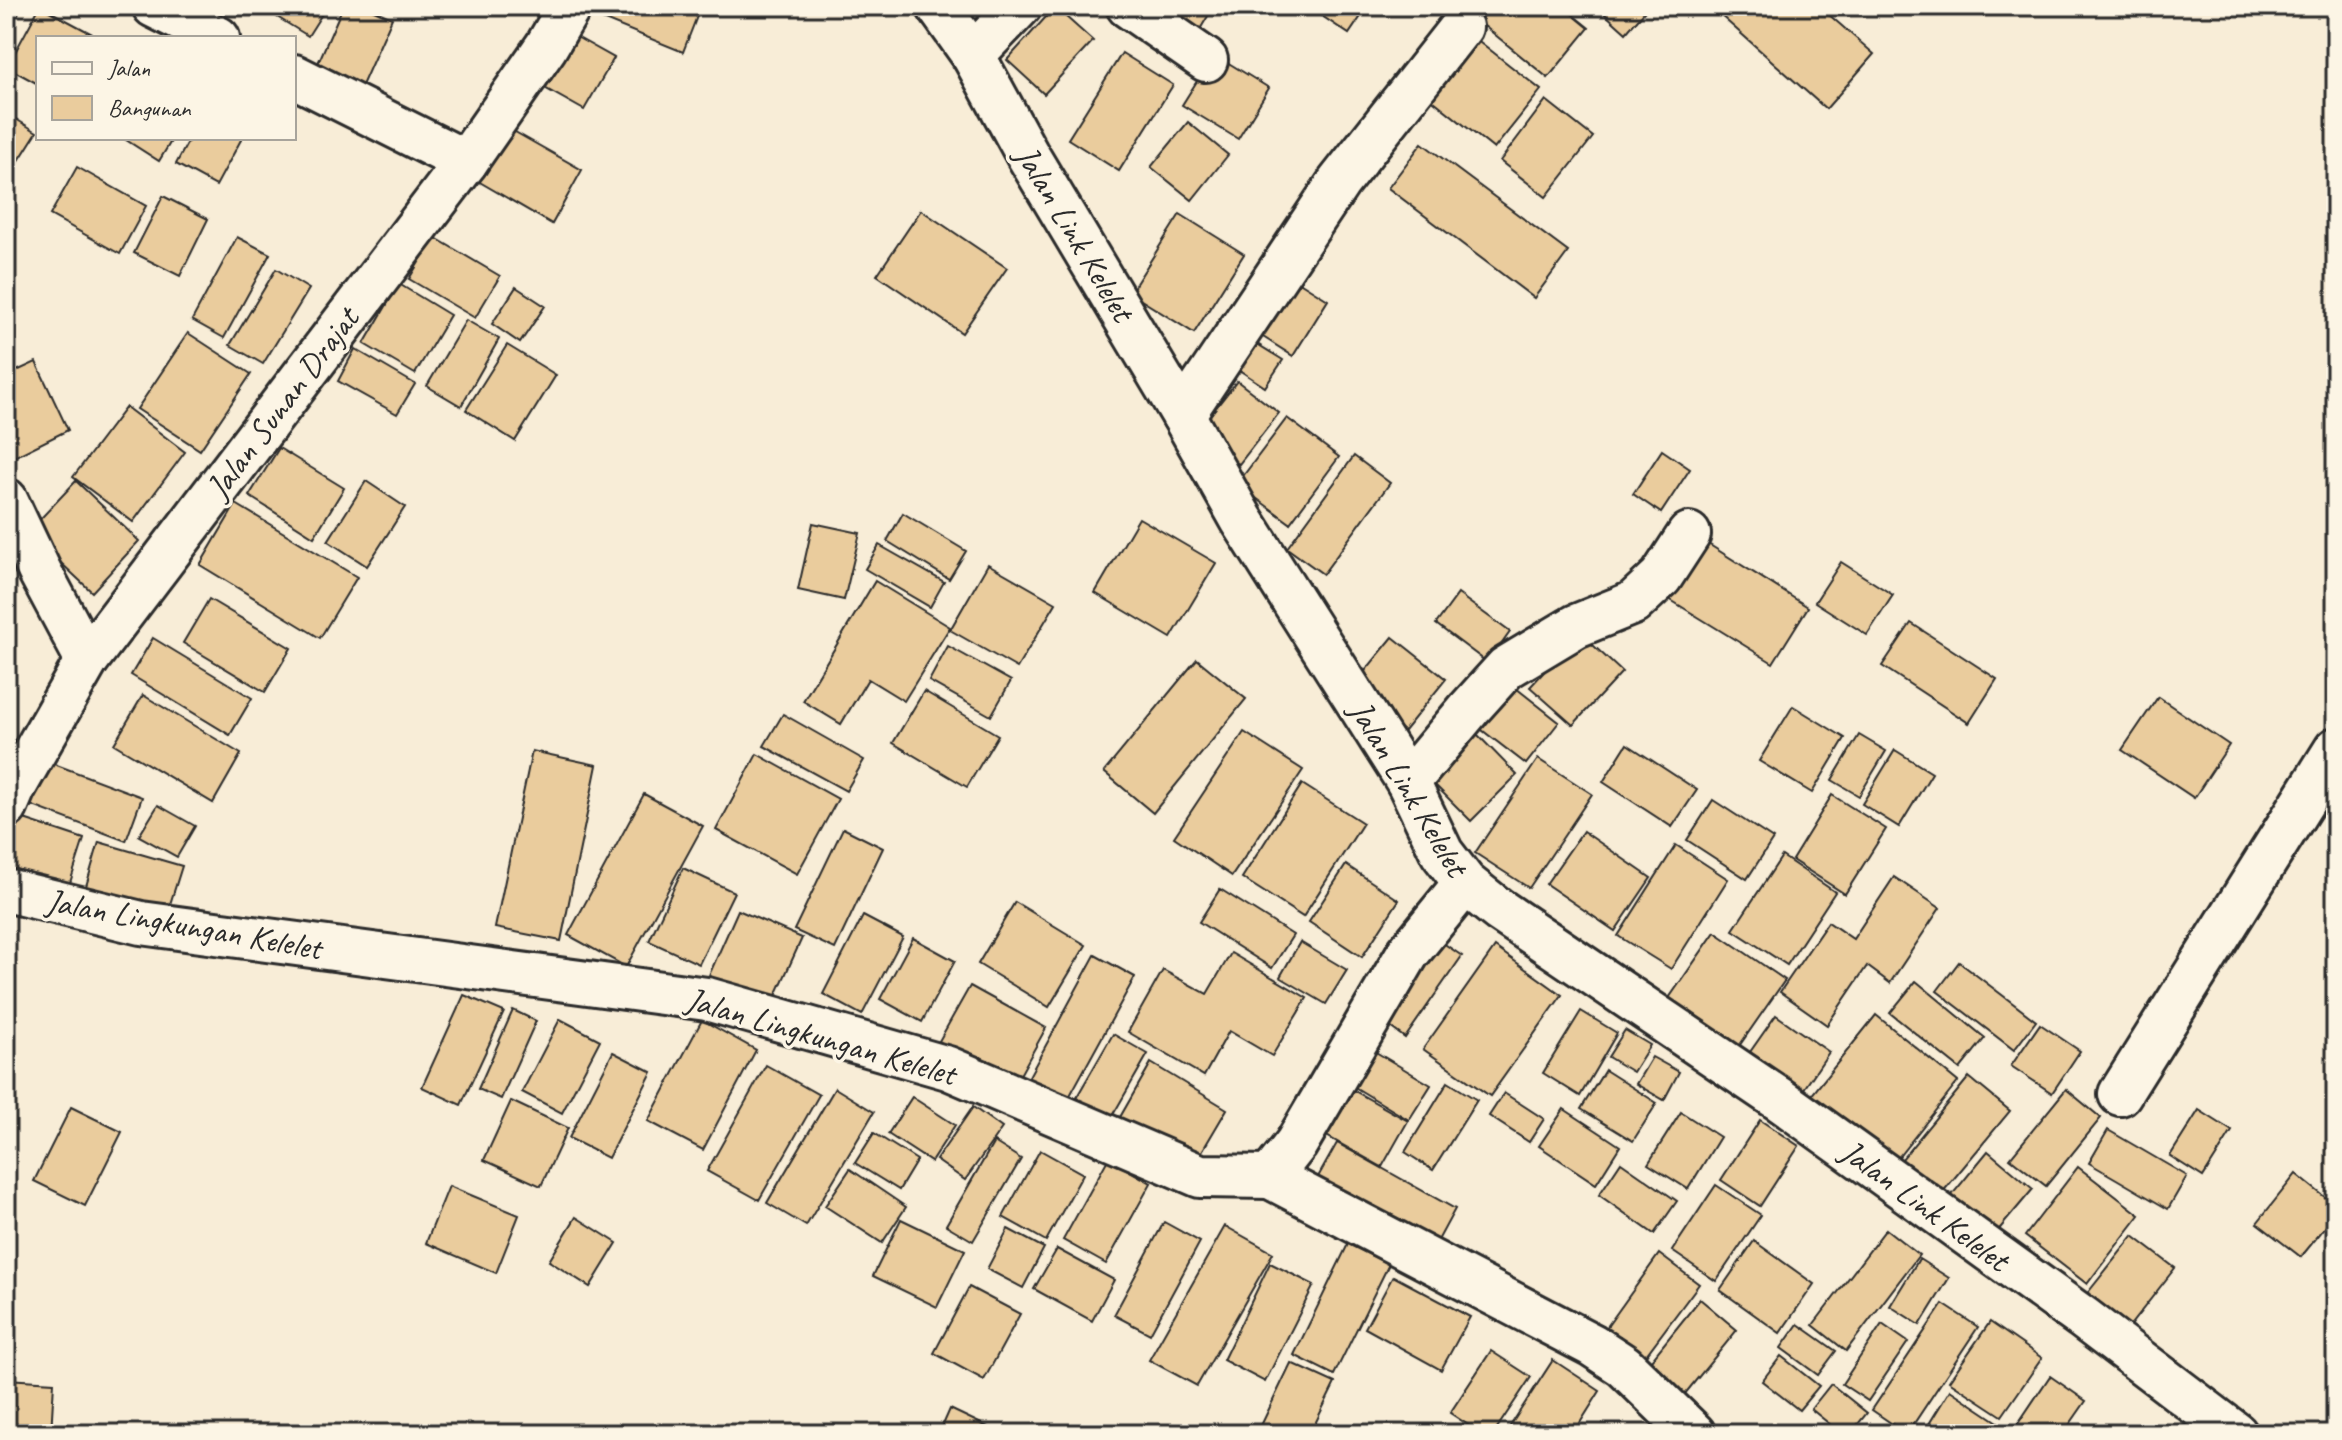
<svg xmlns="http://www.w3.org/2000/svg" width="2342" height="1440" font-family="Caveat,sans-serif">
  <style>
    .building { fill: #eacc9d; stroke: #2b2b2b; stroke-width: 2 }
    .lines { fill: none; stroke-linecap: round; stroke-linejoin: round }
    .minor-casing { stroke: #2b2b2b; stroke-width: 48 }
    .minor { stroke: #fcf5e5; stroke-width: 42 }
    .labels { text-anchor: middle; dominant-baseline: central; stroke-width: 7; stroke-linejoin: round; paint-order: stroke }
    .street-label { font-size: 34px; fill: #2b2b2b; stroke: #fcf5e5 }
  </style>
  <rect width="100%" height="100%" fill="#f8edd7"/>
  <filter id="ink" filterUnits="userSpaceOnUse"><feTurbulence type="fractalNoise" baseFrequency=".0125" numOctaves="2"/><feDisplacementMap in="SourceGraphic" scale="16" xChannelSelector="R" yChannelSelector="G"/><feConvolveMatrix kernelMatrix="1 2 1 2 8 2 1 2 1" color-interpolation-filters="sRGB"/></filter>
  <g filter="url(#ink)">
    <g class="building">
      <polygon points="6,6 21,6 6,41"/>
      <polygon points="40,6 96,36 95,38 38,38 38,84 7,67"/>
      <polygon points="266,6 327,6 308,36 264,9"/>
      <polygon points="343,6 365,6 392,18 360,90 315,70"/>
      <polygon points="582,6 701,6 683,52 580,10"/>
      <polygon points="1168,6 1214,6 1193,41 1160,20"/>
      <polygon points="1307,6 1368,6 1349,34"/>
      <polygon points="1491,6 1562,6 1589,28 1548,78 1478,21"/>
      <polygon points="1596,6 1649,6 1626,33"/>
      <polygon points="1710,6 1819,6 1874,54 1826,109"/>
      <polygon points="1055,7 1093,41 1044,94 1007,60"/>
      <polygon points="573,35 614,58 584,110 543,87"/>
      <polygon points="1475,38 1541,90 1494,149 1429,97"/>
      <polygon points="1122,53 1173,85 1119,171 1068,139"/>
      <polygon points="1214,54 1269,88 1238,139 1182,105"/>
      <polygon points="1546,100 1593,137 1546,197 1500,161"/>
      <polygon points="6,113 37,132 6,181"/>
      <polygon points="1188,122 1228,155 1192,200 1151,167"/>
      <polygon points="501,124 582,170 552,224 471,177"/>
      <polygon points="123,138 173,138 159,161"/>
      <polygon points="190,138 242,138 216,186 176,164"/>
      <polygon points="1422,143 1568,252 1534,298 1388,188"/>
      <polygon points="77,167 146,206 120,254 50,215"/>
      <polygon points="163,196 208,219 180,276 134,253"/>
      <polygon points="921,210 1007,268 962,333 877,275"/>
      <polygon points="1180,214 1244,254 1194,333 1130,293"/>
      <polygon points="237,237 270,254 224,338 192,320"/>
      <polygon points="434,237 500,276 475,318 409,279"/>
      <polygon points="276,269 309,289 263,364 230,345"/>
      <polygon points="1282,271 1328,300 1293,356 1247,327"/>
      <polygon points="399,284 450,315 415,374 364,344"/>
      <polygon points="516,287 545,306 520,343 492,324"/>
      <polygon points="466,320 499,339 461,406 427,386"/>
      <polygon points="188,333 251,374 200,450 137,409"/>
      <polygon points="1241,334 1283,360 1265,387 1224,360"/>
      <polygon points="507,345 556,375 515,441 466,410"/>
      <polygon points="355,349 415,384 397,414 338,381"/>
      <polygon points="36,362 68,430 6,461 6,376"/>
      <polygon points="1237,381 1279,413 1239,464 1197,432"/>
      <polygon points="126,407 185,452 133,522 73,477"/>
      <polygon points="1287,418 1339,457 1290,523 1237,484"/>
      <polygon points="279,448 344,488 314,537 249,496"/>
      <polygon points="1662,450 1690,469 1661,513 1633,494"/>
      <polygon points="1354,456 1390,483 1323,574 1287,548"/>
      <polygon points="76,481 139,541 92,592 28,532"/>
      <polygon points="366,481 405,507 367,566 328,541"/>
      <polygon points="236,504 357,577 320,638 200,565"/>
      <polygon points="903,513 966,551 949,579 887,541"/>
      <polygon points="1139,518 1216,563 1171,638 1095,593"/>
      <polygon points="813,523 860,533 844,600 798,590"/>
      <polygon points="1705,542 1808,607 1773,663 1669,599"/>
      <polygon points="879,545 944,582 930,607 865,569"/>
      <polygon points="1841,562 1893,595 1867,635 1815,602"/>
      <polygon points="988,564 1056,603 1017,668 950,630"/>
      <polygon points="875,581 950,627 904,701 868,679 841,724 803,701"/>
      <polygon points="1458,594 1510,632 1488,663 1436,624"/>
      <polygon points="209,599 291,648 265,692 183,643"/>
      <polygon points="1911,623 1997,679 1969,723 1882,666"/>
      <polygon points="1580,633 1622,672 1573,725 1530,687"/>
      <polygon points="1393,637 1446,679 1404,731 1351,688"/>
      <polygon points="153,638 252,698 230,735 131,675"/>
      <polygon points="948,646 1011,681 991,716 929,681"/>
      <polygon points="1197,659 1246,699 1153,813 1104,772"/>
      <polygon points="1502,677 1559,722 1526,764 1469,720"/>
      <polygon points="924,691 998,735 967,787 893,743"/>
      <polygon points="143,695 241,754 213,803 114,744"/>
      <polygon points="2158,697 2229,745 2194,798 2122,750"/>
      <polygon points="1793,706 1845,738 1812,793 1759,761"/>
      <polygon points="783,714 864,760 846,791 764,746"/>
      <polygon points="1474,731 1517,775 1471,821 1428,778"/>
      <polygon points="1244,732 1303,770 1232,876 1174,837"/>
      <polygon points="1859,735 1886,751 1859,796 1832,780"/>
      <polygon points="1627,744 1697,790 1672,827 1603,782"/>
      <polygon points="1895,750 1932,773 1899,827 1862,804"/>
      <polygon points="532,751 597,765 561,941 495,928"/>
      <polygon points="757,754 838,799 797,874 716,830"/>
      <polygon points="1538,759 1592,794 1529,888 1475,853"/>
      <polygon points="46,761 142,797 126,841 30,805"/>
      <polygon points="1302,784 1363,823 1303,917 1242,878"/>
      <polygon points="644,794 703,826 626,967 568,935"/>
      <polygon points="1832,795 1886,829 1845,894 1792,860"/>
      <polygon points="1713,800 1773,839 1747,879 1687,840"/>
      <polygon points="158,805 195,826 177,857 139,836"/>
      <polygon points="18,817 84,839 67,892 6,871 6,855"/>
      <polygon points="843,828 883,848 835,949 794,930"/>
      <polygon points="1583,831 1651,878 1615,931 1546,884"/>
      <polygon points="99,842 182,866 166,917 84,893"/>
      <polygon points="1676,845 1728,879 1671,969 1618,936"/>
      <polygon points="1782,856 1835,892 1787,965 1733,930"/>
      <polygon points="1346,865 1399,900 1362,957 1309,922"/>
      <polygon points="683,868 734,892 699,964 649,941"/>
      <polygon points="1894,877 1940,908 1890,983 1867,966 1827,1025 1780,992 1828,922 1853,939"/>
      <polygon points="1220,889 1293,935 1272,968 1199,922"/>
      <polygon points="1015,902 1086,945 1049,1007 978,964"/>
      <polygon points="738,910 802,938 769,1011 706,982"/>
      <polygon points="863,916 903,937 862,1015 823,994"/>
      <polygon points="1715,932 1785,980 1737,1049 1667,1001"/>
      <polygon points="1430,934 1462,956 1405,1038 1374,1015"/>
      <polygon points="913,938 955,961 922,1022 880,999"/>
      <polygon points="1300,942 1347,970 1326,1004 1280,977"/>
      <polygon points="1495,947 1562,995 1490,1096 1423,1049"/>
      <polygon points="1231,953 1307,998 1272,1056 1229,1031 1204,1076 1128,1032 1163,970 1207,994"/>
      <polygon points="1095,955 1135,977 1067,1101 1027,1080"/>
      <polygon points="1959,962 2036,1021 2014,1050 1937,991"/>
      <polygon points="1916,981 1985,1038 1960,1069 1890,1013"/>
      <polygon points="970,986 1046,1028 1015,1084 939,1041"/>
      <polygon points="464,995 504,1012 461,1105 422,1087"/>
      <polygon points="513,1010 536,1021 501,1099 478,1089"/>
      <polygon points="1581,1011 1617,1033 1580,1096 1543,1073"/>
      <polygon points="1776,1015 1829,1052 1797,1099 1743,1062"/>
      <polygon points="1876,1015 1958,1082 1889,1169 1806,1102"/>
      <polygon points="560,1019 600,1040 562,1113 522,1092"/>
      <polygon points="702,1020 756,1050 703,1150 648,1121"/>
      <polygon points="2040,1024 2080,1051 2052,1093 2011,1066"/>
      <polygon points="1625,1030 1650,1045 1633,1072 1608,1057"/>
      <polygon points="1113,1034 1148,1054 1102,1134 1067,1114"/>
      <polygon points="1364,1045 1431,1085 1409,1120 1343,1080"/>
      <polygon points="613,1052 652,1072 608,1158 569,1138"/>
      <polygon points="1652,1057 1679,1072 1664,1100 1636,1084"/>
      <polygon points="1151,1063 1227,1109 1191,1170 1115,1126"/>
      <polygon points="766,1065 819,1095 759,1200 707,1171"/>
      <polygon points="1605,1070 1657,1103 1633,1141 1581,1109"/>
      <polygon points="1969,1077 2010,1111 1937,1199 1897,1165"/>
      <polygon points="1448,1082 1477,1100 1433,1170 1405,1152"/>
      <polygon points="1342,1084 1408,1121 1382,1167 1316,1130"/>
      <polygon points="835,1088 874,1112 806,1226 767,1203"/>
      <polygon points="2066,1089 2101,1118 2046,1186 2010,1158"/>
      <polygon points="1504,1093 1544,1119 1529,1142 1489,1116"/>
      <polygon points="912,1097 955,1125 931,1162 888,1134"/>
      <polygon points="511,1101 568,1128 541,1186 484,1160"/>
      <polygon points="71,1107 122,1132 85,1206 34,1181"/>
      <polygon points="973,1107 1002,1128 965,1180 936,1160"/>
      <polygon points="1564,1109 1620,1146 1596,1184 1539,1146"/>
      <polygon points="2199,1110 2232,1131 2203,1177 2170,1156"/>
      <polygon points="1681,1112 1720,1137 1688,1189 1648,1164"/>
      <polygon points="1760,1120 1799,1146 1760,1206 1721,1180"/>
      <polygon points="2108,1130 2187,1176 2168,1209 2089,1163"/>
      <polygon points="874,1133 917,1160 899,1190 855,1163"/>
      <polygon points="994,1142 1021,1159 973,1241 946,1225"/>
      <polygon points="1337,1143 1455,1209 1428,1259 1309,1193"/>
      <polygon points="1040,1150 1083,1174 1046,1241 1003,1217"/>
      <polygon points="1988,1151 2033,1189 1996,1233 1951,1196"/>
      <polygon points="1108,1159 1151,1183 1106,1264 1063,1240"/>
      <polygon points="1621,1162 1677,1201 1654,1234 1599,1195"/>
      <polygon points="2078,1167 2140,1215 2087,1284 2025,1236"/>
      <polygon points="850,1169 906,1207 882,1243 825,1206"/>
      <polygon points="2296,1174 2336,1206 2336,1214 2301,1257 2257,1223"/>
      <polygon points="1716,1185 1761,1215 1716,1281 1672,1251"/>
      <polygon points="449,1186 519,1215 496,1273 426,1243"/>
      <polygon points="576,1217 617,1243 590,1287 549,1261"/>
      <polygon points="901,1219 965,1250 937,1307 873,1276"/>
      <polygon points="1164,1222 1200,1242 1150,1334 1114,1315"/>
      <polygon points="1225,1226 1273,1253 1197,1386 1149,1360"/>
      <polygon points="1008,1229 1044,1248 1023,1288 987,1269"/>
      <polygon points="1886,1229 1919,1255 1846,1351 1813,1325"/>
      <polygon points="2133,1236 2175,1268 2128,1328 2086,1295"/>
      <polygon points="1754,1241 1814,1284 1780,1333 1720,1290"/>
      <polygon points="1348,1244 1389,1264 1334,1375 1294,1355"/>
      <polygon points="1057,1249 1114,1280 1092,1321 1034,1289"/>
      <polygon points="1659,1254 1699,1284 1643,1359 1604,1331"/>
      <polygon points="1919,1259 1949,1278 1920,1325 1890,1306"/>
      <polygon points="1270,1263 1314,1285 1265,1382 1223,1360"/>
      <polygon points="1393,1276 1470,1317 1441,1370 1365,1328"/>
      <polygon points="969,1287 1020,1314 984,1380 934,1353"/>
      <polygon points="1700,1299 1737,1330 1684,1395 1647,1365"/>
      <polygon points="1943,1304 1978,1327 1907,1434 1872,1410"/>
      <polygon points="1990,1322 2042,1358 2002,1416 1949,1381"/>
      <polygon points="1798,1324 1836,1351 1818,1375 1781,1348"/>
      <polygon points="1882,1324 1908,1342 1868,1401 1842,1384"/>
      <polygon points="1491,1351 1531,1377 1493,1434 1482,1434 1450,1413"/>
      <polygon points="1781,1356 1819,1386 1799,1410 1762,1381"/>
      <polygon points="1553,1360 1600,1391 1573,1434 1505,1434"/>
      <polygon points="1291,1363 1335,1383 1310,1434 1257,1434"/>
      <polygon points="2050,1376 2086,1401 2063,1434 2011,1434"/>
      <polygon points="6,1379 54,1382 51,1434 6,1434"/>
      <polygon points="1831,1384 1867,1413 1850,1434 1842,1434 1811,1409"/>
      <polygon points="1950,1390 2007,1428 2003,1434 1945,1434 1929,1424"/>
      <polygon points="950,1409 990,1428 987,1434 939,1434"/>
    </g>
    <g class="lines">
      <g class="minor-casing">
        <g id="minor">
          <polyline points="154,6 218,38"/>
          <polyline points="938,6 973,55 1027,154 1183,415 1242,520 1408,782 1442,853 1465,883 1499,910 1779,1099 2082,1317 2236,1434"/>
          <polyline points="1128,6 1206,60"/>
          <polyline points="973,55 1020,6"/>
          <polyline points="294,76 466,162"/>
          <polyline points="1183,415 1339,182 1461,27"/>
          <polyline points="6,500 40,572 87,660"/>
          <polyline points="1408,782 1469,709 1506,668 1576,626 1633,603 1661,577 1689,534"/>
          <polyline points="6,807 14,788 87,660 466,162 546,47 570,6"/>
          <polyline points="6,890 141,923 707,999 948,1068 1200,1176 1270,1177 1296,1144 1408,953 1465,883"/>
          <polyline points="2120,1094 2336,749"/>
          <polyline points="1270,1177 1592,1345 1624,1366 1694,1434"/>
        </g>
      </g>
      <use href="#minor" class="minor"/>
    </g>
  </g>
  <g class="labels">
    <g class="street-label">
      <text transform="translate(1075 233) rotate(59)">Jalan Link Kelelet</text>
      <text transform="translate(282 403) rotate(-53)">Jalan Sunan Drajat</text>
      <text transform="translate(1409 788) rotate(59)">Jalan Link Kelelet</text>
      <text transform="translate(184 924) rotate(10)">Jalan Lingkungan Kelelet</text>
      <text transform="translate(821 1036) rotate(16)">Jalan Lingkungan Kelelet</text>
      <text transform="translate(1925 1205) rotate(36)">Jalan Link Kelelet</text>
    </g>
  </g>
  <rect width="2342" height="1440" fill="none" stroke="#fcf5e5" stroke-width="32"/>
  <rect x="16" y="16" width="2310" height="1408" fill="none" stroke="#2b2b2b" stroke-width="3" filter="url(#ink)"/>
  <rect x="36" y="36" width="260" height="104" fill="#fcf5e5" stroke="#a8a49b" stroke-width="2"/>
  <rect x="52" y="62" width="40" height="12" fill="#fcf5e5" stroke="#a8a49b" stroke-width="2"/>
  <text x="108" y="76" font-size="24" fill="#2b2b2b">Jalan</text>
  <rect x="52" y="96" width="40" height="24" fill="#eacc9d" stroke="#a8a49b" stroke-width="2"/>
  <text x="108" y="116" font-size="24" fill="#2b2b2b">Bangunan</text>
</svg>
